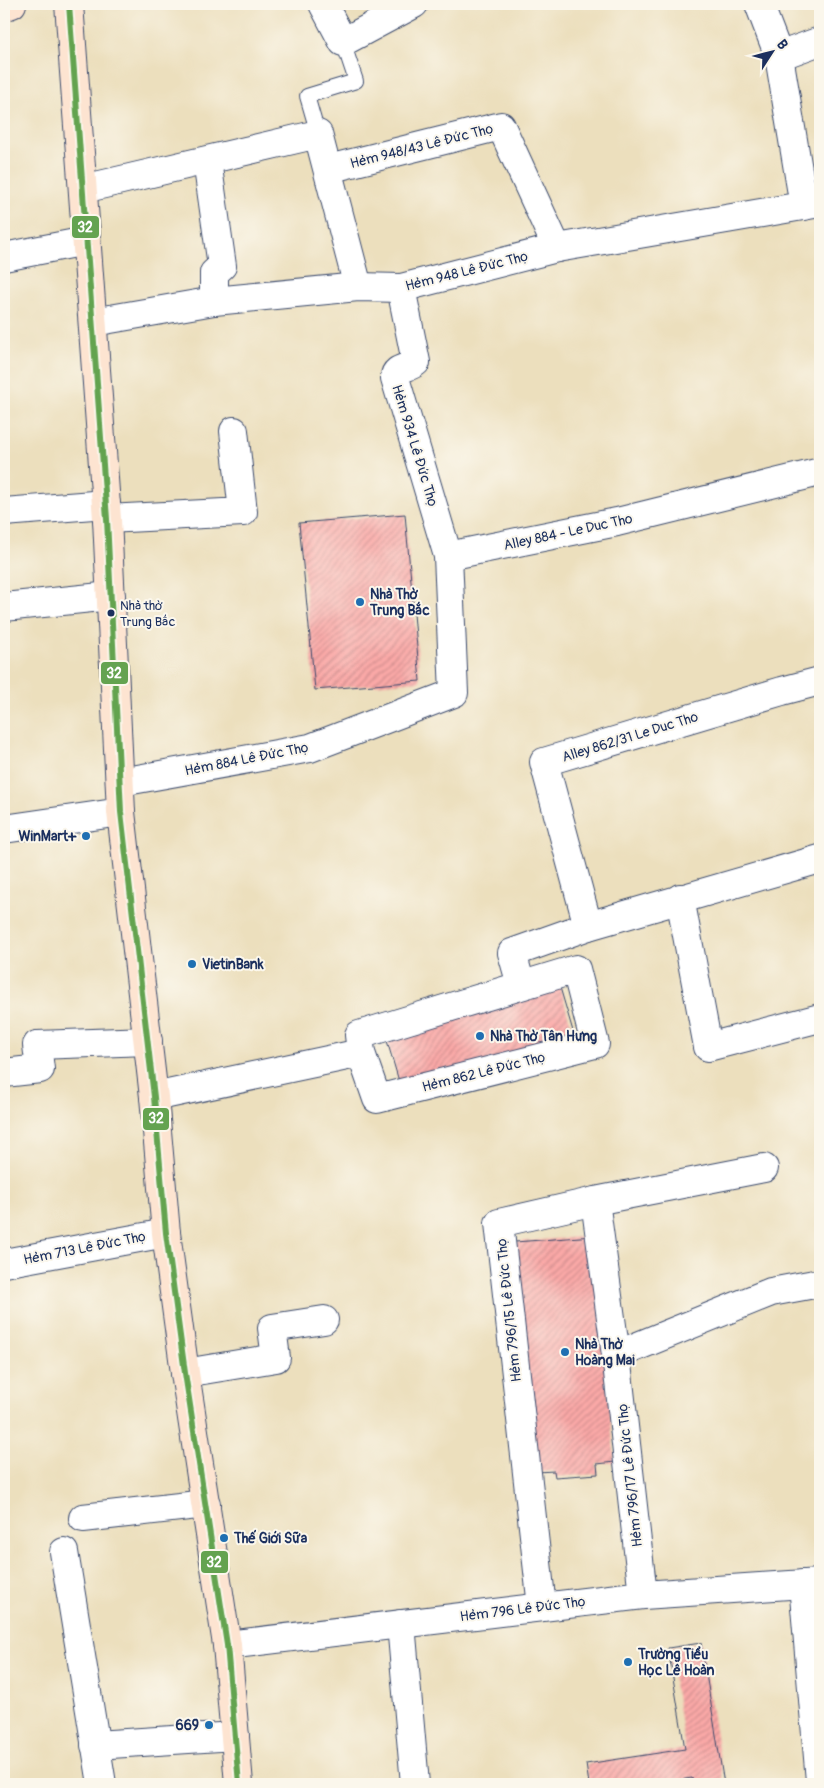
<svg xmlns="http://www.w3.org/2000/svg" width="824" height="1788" font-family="Pangolin,sans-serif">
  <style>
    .building { fill: url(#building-hatch) }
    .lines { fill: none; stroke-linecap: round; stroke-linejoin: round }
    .service-casing { stroke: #3a496c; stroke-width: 16 }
    .minor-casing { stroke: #3a496c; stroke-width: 30 }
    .secondary-casing { stroke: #3a496c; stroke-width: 30 }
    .service { stroke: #fff; stroke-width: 14 }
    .minor { stroke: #fff; stroke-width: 28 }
    .secondary { stroke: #fde4d1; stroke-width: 28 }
    .bus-1-casing { stroke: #fbf7ec; stroke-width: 10 }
    .bus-1 { stroke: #64a350; stroke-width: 6 }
    .poi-dot { fill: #1f6fb2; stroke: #fbf7ec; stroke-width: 2 }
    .bus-dot { fill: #1b2f5e; stroke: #fbf7ec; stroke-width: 2 }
    .labels { text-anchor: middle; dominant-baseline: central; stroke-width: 4; stroke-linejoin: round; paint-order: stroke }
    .bus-label { font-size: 13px; fill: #1b2f5e; stroke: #fbf7ec; text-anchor: start }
    .street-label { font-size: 14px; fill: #1b2f5e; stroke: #fbf7ec }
    .poi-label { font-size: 14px; font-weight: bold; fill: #1b2f5e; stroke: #fbf7ec; text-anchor: start }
    .line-badge { stroke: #fbf7ec; stroke-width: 2 }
    .badge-label { font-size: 14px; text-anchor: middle; font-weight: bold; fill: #fff }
  </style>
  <defs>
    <pattern id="building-hatch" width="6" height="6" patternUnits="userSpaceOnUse" patternTransform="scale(1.25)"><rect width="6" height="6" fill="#fba9a7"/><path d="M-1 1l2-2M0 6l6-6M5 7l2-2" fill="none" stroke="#ca8a8b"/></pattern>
  </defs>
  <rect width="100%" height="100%" fill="#fbf7ec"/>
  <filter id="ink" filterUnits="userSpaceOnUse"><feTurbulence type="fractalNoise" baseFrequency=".02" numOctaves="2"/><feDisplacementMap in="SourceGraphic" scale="10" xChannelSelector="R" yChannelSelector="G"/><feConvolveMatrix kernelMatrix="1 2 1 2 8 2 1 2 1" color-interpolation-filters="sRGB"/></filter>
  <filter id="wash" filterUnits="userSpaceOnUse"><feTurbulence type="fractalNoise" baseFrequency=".0096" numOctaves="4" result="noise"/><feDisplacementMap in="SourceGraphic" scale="20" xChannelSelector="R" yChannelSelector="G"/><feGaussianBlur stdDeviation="1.12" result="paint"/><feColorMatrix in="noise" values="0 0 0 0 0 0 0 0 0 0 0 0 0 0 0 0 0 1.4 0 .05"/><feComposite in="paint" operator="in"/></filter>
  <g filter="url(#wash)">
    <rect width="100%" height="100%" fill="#ecdfbd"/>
    <g id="blocks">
      <g class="building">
        <polygon points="405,514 420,681 315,690 299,523"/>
        <polygon points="559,984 575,1038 401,1088 385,1034"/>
        <polygon points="593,1236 615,1462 597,1464 598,1474 555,1477 554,1471 537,1472 515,1242"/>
        <polygon points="701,1643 724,1784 693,1784 692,1778 653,1784 589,1784 586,1764 685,1749 668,1648"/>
      </g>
    </g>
  </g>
  <g filter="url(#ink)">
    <use href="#blocks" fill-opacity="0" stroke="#3a496c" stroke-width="1"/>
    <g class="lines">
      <g class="service-casing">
        <polyline id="service" points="318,134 307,96 356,81 343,42"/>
      </g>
      <g class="minor-casing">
        <g id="minor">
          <polyline points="323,4 343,42 414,4"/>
          <polyline points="759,4 779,56 804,206"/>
          <polyline points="779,56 820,41"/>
          <polyline points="207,161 222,266 214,273 214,301"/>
          <polyline points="328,169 501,126 557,248"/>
          <polyline points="83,189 318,134 358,287"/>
          <polyline points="4,257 86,241"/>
          <polyline points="93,322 214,301 358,287 401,288 557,248 820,203"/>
          <polyline points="4,512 106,504"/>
          <polyline points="107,519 243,512 234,431"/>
          <polyline points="448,556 617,522 820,472"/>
          <polyline points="4,607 111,596"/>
          <path d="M121,782L310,748L454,693L448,556L395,378C394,367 409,369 416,362L401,288"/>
          <polyline points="4,829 121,812"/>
          <polyline points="680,898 708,1047 820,1018"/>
          <polyline points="588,926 544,762 782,691 820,681"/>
          <polygon points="576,969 595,1044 377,1099 361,1053 359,1035"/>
          <polyline points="521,985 512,953 588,926 820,859"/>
          <polyline points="4,1073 40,1069 37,1045 148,1041"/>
          <polyline points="154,1097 361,1053"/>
          <polyline points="595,1201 616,1355 643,1595"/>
          <polyline points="4,1263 166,1233"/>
          <polyline points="616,1355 771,1292 820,1283"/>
          <polyline points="185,1373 276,1358 272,1328 324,1320"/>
          <polyline points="83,1518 206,1504"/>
          <polyline points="64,1552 102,1784"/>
          <polyline points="803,1584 820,1781"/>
          <polyline points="542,1607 499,1223 595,1201 764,1168"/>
          <polyline points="401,1624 415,1784"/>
          <polyline points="227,1645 643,1595 820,1583"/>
          <polyline points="95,1745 235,1736"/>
        </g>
      </g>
      <g class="secondary-casing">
        <g id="secondary">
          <polyline points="69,4 107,519 121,812 154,1097 166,1233 185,1373 227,1645 239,1784"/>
          <polyline points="4,7 12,4"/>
        </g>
      </g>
      <use href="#service" class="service"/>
      <use href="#minor" class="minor"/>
      <use href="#secondary" class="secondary"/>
      <g class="bus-1-casing">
        <polyline id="bus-1" points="69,4 107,519 121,812 154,1097 166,1233 185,1373 227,1645 239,1784"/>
      </g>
      <use href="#bus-1" class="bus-1"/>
    </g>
  </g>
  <g class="poi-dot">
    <circle cx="360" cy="602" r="5"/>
    <circle cx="86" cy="836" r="5"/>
    <circle cx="192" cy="964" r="5"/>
    <circle cx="480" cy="1036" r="5"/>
    <circle cx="565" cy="1352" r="5"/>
    <circle cx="224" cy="1538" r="5"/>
    <circle cx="628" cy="1662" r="5"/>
    <circle cx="209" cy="1725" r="5"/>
  </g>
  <circle class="bus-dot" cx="111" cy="613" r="4.5"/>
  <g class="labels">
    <g class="bus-label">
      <text x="120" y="606">Nhà thờ<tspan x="120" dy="16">Trung Bắc</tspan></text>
    </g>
    <g class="street-label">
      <text transform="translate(422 146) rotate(-14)">Hẻm 948/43 Lê Đức Thọ</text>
      <text transform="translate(467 271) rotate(-14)">Hẻm 948 Lê Đức Thọ</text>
      <text transform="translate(415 446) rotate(73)">Hẻm 934 Lê Đức Thọ</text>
      <text transform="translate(568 532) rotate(-12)">Alley 884 - Le Duc Tho</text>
      <text transform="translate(630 737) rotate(-17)">Alley 862/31 Le Duc Tho</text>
      <text transform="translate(247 759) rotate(-11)">Hẻm 884 Lê Đức Thọ</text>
      <text transform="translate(484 1072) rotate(-14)">Hẻm 862 Lê Đức Thọ</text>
      <text transform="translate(85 1248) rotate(-11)">Hẻm 713 Lê Đức Thọ</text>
      <text transform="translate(509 1310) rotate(-96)">Hẻm 796/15 Lê Đức Thọ</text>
      <text transform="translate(630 1475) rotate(-96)">Hẻm 796/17 Lê Đức Thọ</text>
      <text transform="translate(523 1609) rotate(-7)">Hẻm 796 Lê Đức Thọ</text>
    </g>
    <g class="poi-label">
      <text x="370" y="594">Nhà Thờ<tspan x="370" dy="16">Trung Bắc</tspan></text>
      <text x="76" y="836" text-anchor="end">WinMart+</text>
      <text x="202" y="964">VietinBank</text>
      <text x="490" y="1036">Nhà Thờ Tân Hưng</text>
      <text x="575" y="1344">Nhà Thờ<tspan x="575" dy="16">Hoàng Mai</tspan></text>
      <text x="234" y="1538">Thế Giới Sữa</text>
      <text x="638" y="1654">Trường Tiểu<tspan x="638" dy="16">Học Lê Hoàn</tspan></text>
      <text x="199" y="1725" text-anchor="end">669</text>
    </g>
  </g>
  <g class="line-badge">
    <rect x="71" y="215" width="29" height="24" rx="5" fill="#64a350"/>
    <rect x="100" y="661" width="29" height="24" rx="5" fill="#64a350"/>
    <rect x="142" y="1107" width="28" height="24" rx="5" fill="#64a350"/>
    <rect x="200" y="1550" width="29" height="24" rx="5" fill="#64a350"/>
  </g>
  <g class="badge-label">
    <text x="85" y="232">32</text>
    <text x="114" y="678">32</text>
    <text x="156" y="1123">32</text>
    <text x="214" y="1567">32</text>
  </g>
  <rect width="824" height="1788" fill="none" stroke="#fbf7ec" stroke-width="20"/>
  <g transform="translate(772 52) rotate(54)" stroke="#fbf7ec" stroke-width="4" paint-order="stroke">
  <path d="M0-4L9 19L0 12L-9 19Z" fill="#1b2f5e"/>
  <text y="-8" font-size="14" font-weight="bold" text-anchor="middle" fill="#1b2f5e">B</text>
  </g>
</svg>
